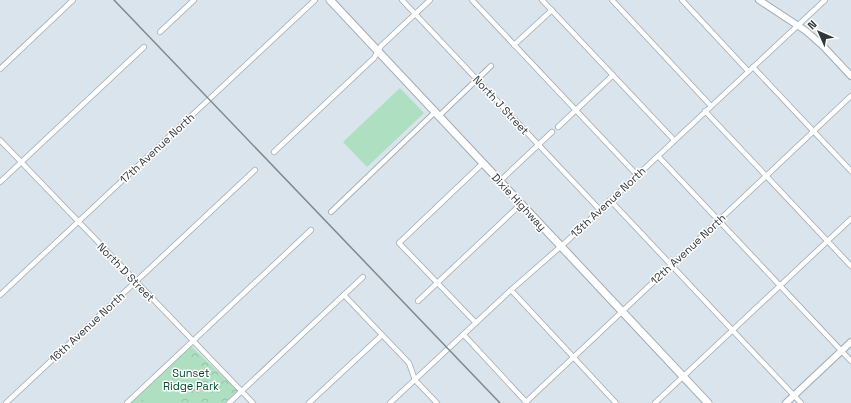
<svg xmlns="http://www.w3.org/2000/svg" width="851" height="403" font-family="'Space Grotesk',sans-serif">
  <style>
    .park { fill: url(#park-crowns) }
    .garden { fill: #aedfc1 }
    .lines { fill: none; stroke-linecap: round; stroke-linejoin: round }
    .street-casing { stroke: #a1aab2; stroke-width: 6 }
    .secondary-casing { stroke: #a1aab2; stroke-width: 8 }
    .primary-casing { stroke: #a1aab2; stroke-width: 9 }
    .street { stroke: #fff; stroke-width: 4.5 }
    .secondary { stroke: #fff; stroke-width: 6 }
    .primary { stroke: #fff; stroke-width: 7 }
    .rail { stroke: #81888d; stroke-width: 1.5 }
    .labels { text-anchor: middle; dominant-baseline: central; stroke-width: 3; stroke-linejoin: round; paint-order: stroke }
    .street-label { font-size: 11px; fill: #323639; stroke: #fff }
    .park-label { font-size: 11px; fill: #014a2c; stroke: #fff }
  </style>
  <defs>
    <pattern id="park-crowns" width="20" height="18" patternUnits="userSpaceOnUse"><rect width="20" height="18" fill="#aedfc1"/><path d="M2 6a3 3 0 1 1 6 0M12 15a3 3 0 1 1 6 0" fill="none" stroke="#96c0a7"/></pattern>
  </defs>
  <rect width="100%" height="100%" fill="#dae4ec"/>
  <polygon class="park" points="191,346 238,391 225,403 131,403"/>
  <g class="garden">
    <polygon points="400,88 424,113 367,167 343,142"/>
    <polygon points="184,359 200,377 184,392 167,374"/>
    <polygon points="164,376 182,394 172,403 146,403 141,398"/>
  </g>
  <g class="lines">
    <g class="street-casing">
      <g id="street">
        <polyline points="402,0 600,210"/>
        <polyline points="472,0 637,175"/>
        <polyline points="542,0 674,140"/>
        <polyline points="612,0 711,106"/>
        <polyline points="682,0 748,71"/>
        <polyline points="160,32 194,0"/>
        <polyline points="514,45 552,10"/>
        <polyline points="753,67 851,171"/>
        <polyline points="0,69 73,0"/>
        <polyline points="705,111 851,266"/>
        <polyline points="439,116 491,66"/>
        <polyline points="558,127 613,75"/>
        <polyline points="0,140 253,403"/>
        <polyline points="274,152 374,58 381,46 430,0"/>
        <polyline points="658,156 851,361"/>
        <polyline points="500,181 552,132"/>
        <polyline points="0,182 144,47"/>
        <polyline points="610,200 801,403"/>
        <polyline points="331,212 435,112"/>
        <polyline points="511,290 616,403"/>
        <polyline points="0,295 315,0"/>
        <polyline points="344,295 409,363 415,380 437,403"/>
        <polyline points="418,301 521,204"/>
        <polyline points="476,323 399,243 483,163"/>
        <polyline points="464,335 527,403"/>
        <polyline points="526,402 851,96"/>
        <polyline points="6,403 255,170"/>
        <polyline points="127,403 311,230"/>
        <polyline points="229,403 363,277"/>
        <polyline points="309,403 382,335"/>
        <polyline points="390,403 511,290 567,241 825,0"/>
        <polyline points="655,403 851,219"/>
      </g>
    </g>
    <g class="secondary-casing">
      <g id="secondary">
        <polyline points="759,0 806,31 823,46 851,76"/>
        <polyline points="786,403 851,342"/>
      </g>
    </g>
    <g class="primary-casing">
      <polyline id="primary" points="330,0 708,403"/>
    </g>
    <use href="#street" class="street"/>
    <use href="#secondary" class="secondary"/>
    <use href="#primary" class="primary"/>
    <polyline class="rail" points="114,0 500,403"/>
  </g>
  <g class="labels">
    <g class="street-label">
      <text transform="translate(501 105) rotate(47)">North J Street</text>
      <text transform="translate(157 148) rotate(-43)">17th Avenue North</text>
      <text transform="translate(519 202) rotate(47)">Dixie Highway</text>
      <text transform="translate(608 202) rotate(-43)">13th Avenue North</text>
      <text transform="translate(688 249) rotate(-43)">12th Avenue North</text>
      <text transform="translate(126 272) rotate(46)">North D Street</text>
      <text transform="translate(87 327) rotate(-43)">16th Avenue North</text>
    </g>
    <g class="park-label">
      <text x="191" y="373">Sunset<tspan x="191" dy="13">Ridge Park</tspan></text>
    </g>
  </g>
  <g transform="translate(819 32) rotate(315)" stroke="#ffffff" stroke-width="3" paint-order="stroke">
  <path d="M0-3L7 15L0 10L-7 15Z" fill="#323639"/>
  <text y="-6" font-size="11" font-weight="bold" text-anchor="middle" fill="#323639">N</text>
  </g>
</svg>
